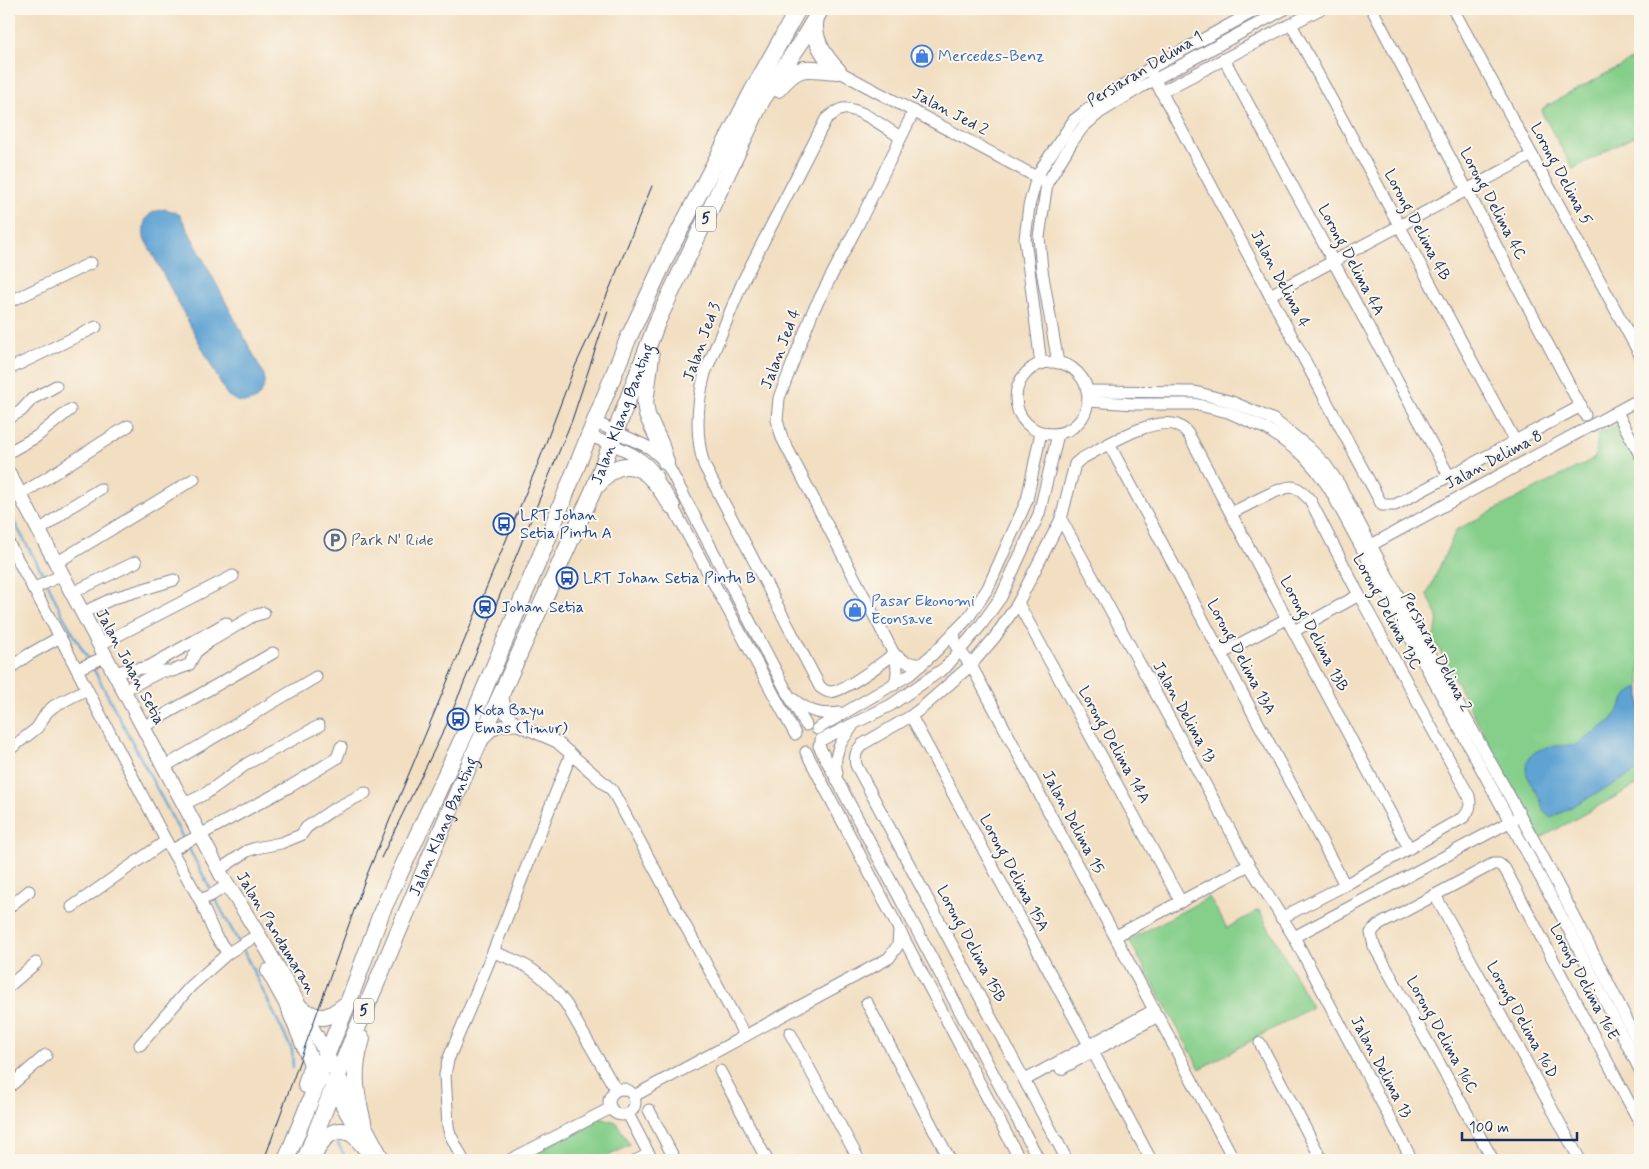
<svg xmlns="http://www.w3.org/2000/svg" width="1649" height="1169" font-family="Mynerve,sans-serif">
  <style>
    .green { fill: #86cf8b; stroke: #507f74 }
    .water { fill: #5fa3d3; stroke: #3d6998 }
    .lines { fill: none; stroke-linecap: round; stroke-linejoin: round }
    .stream { stroke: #5fa3d3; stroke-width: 2.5 }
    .minor-casing { stroke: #868690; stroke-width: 13 }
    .major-casing { stroke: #868690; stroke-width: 16 }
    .highway-casing { stroke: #868690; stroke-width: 18 }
    .minor { stroke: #fff; stroke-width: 11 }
    .major { stroke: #fff; stroke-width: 14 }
    .highway { stroke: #fff; stroke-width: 16 }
    .tram { stroke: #1b2f5e; stroke-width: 1 }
    .labels { text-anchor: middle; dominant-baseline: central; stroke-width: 4; stroke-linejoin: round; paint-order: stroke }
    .shield { fill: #fbf7ec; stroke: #5e6b89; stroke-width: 1 }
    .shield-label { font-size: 15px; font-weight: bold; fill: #1b2f5e }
    .shop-label { font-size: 16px; fill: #366cbe; stroke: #fbf7ec; text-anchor: start }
    .street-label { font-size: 16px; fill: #1b2f5e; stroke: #fbf7ec }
    .transit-label { font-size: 16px; fill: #164399; stroke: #fbf7ec; text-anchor: start }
    .service-label { font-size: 16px; fill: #4e5e75; stroke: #fbf7ec; text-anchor: start }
  </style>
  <rect width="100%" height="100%" fill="#fbf7ec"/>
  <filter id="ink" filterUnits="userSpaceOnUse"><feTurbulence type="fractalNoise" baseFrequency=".02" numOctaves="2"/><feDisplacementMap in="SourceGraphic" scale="10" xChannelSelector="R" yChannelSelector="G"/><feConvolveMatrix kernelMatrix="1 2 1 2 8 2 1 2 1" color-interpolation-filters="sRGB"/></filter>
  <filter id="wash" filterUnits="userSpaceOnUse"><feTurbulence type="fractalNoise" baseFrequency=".0096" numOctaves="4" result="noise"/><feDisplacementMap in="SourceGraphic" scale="20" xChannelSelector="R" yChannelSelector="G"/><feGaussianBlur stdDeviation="1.12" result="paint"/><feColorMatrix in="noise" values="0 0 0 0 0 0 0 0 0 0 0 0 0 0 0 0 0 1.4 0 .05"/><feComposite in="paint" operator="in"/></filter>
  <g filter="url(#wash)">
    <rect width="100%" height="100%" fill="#f2dec1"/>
    <g class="green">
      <polygon points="1640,55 1640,133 1573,169 1542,113 1543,108"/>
      <path d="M1621,423L1640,459V783L1539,839L1433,638C1441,618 1437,613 1427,595L1456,530L1595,458L1598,434Z"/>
      <polygon points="1209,897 1227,928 1259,910 1312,1007 1200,1069 1129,940"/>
      <polygon points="600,1117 616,1122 630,1145 600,1160 523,1160"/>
    </g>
    <g class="water">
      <path d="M164,209L172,211L180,215L264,375C267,399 247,411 227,395L144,238C143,220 145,213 164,209Z"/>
      <path d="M1640,686V770L1551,818C1539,809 1544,805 1538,795C1533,787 1526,778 1526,767C1528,745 1559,745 1575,746L1612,720L1628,694Z"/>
    </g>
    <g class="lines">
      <g class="stream">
        <polyline points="9,513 46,579"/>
        <polyline points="48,584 62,614 89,661"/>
        <polyline points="92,666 184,840"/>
        <polyline points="187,845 211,890"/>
        <polyline points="215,898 239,943"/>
        <polyline points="242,948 292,1050 293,1067"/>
        <polyline points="338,1144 347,1160"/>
      </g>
    </g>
  </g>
  <g filter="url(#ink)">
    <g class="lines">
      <g class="minor-casing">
        <g id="minor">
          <polyline points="1372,9 1585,415"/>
          <polyline points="1453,9 1640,355"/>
          <polyline points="1291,24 1515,441"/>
          <polyline points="1224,59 1449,476"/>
          <polyline points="1149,69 1382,505 1395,505 1581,406"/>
          <polyline points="838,71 1044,181"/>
          <polyline points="1161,92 1320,9"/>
          <polyline points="1270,295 1532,155"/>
          <polyline points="9,302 91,263"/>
          <circle cx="1052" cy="398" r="36"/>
          <polyline points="1058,363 1042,270 1039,237 1047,183 1072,142 1083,127 1099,113 1141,87 1285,9"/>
          <polyline points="1041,364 1025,239 1029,206 1037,177 1043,166 1074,120 1092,106 1149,69 1258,9"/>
          <polyline points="9,369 96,327"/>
          <path d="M1087,391L1195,392L1232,402L1274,420L1307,446L1325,464L1339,484C1396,596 1459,705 1520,815C1562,891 1601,968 1640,1046"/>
          <polyline points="1088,401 1135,404 1194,404 1228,412 1269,430 1303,455 1317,471 1329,488 1570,932 1640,1070"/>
          <polyline points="1617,412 1640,455"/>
          <polyline points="9,418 21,411 32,399 56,386"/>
          <polyline points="595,422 650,448 666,462 788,694 806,725"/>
          <path d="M590,436C612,445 645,454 657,477"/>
          <polyline points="1109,444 1345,885"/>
          <polyline points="9,452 36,437 70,410"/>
          <polyline points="20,495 128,426"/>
          <polyline points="669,500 795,734"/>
          <path d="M1231,513C1245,507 1277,488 1291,487C1299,487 1305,495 1310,500L1359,595L1469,796C1471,805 1470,810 1464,817L1345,885L1281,918"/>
          <polyline points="1061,519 1249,865 1294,937 1412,1160"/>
          <polyline points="39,531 72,506 100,489"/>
          <polyline points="9,544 60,637 166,841 200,900 216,937 228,953"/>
          <polyline points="1364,549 1640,399"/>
          <polyline points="56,563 194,479"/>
          <polyline points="33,589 62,575"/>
          <polyline points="72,593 136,562"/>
          <polyline points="1018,603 1181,902"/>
          <polyline points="82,613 114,598 174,580"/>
          <polyline points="1294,631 1359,595"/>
          <polyline points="954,632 956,646 971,665 1154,1010 1025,1080"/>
          <polyline points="99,645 233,576"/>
          <path d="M894,654C882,663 844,692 830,692C826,692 823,689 820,687L704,465C695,435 697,403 705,373L743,281L826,119C831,115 837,110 843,109C859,107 886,128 900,137"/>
          <polyline points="894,654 906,662 921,665"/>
          <polyline points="1221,654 1288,618"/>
          <polyline points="9,669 28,655 60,637"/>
          <polyline points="77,669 105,657"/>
          <path d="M114,674C127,666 136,672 150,666L226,623"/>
          <path d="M894,685C899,674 897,665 894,654L782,438L777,420L779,398L813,311L858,225L914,111"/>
          <polyline points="124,690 162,671 172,671 189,665 196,652 209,642 253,616 264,613"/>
          <polyline points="505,691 503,697 506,714 518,725 557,742 612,790 745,1036"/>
          <path d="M793,699C808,711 820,716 840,713"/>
          <polyline points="911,716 1089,1045"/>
          <polyline points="143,727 273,653"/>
          <polyline points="817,729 909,675 933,654 968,618 988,588 1027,500 1041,432"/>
          <path d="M485,738C494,725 502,725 518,725"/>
          <polyline points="821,740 891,705 946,667 981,625 1001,597 1039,514 1058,434"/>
          <polyline points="819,746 1039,1160"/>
          <polyline points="9,750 37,728 47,712 54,706 87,689"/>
          <polyline points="806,752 1020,1160"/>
          <polyline points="164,767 316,677"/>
          <path d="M837,773C832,755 841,741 852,727"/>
          <polyline points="184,804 205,794 248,763 319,726"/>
          <polyline points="172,850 291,786 337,758 341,747"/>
          <polyline points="219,870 247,851 256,848 281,843 301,835 307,827 332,810 365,793"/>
          <polyline points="1435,895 1580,1160"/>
          <polyline points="200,900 210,896 226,886"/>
          <polyline points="9,907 29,891"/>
          <polyline points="72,907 166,841"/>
          <polyline points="1116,936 1249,865"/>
          <polyline points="1294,937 1515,819"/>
          <polyline points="493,952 571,754"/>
          <polyline points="9,986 36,963"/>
          <polyline points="867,1003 950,1160"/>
          <polyline points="790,1033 859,1160"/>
          <polyline points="1260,1043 1322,1160"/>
          <polyline points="140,1045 190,987 228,953 251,939"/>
          <polyline points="1093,1052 1151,1160"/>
          <polyline points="1061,1069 1158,1016 1234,1160"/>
          <polyline points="720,1071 767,1160"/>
          <polyline points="9,1087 46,1055"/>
          <circle cx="622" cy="1102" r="13"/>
          <polyline points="634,1096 889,958 898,945 899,930"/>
          <polyline points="649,1110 675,1160"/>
          <polyline points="628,1114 652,1160"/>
          <path d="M463,1160L450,1134L448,1126L445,1075L448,1060L493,952C529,964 543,974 566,1004L616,1090"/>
          <polyline points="510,1160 611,1108"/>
          <polyline points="637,1160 649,1154"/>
          <path d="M1067,1160L856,765C854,756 856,750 863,744L911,716L923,707L971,665L995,637L1018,603L1061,519L1075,464L1081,459C1104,447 1151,416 1177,425C1182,427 1186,431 1189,435L1409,848"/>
          <polyline points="1493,1160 1374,946 1371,933 1377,926 1493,864 1499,864 1505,869 1640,1123"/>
        </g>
      </g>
      <g class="major-casing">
        <g id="major">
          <path d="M9,474L222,876C281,967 332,1064 383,1160"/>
          <polyline points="268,971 296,1022"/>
          <polyline points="330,1082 363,1142"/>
        </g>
      </g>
      <g class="highway-casing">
        <g id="highway">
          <path d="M816,17C811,38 824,56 838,71"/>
          <path d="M778,89C802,61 806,70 838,71"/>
          <polyline points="651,356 645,403 647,415 660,443 666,462"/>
          <path d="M599,484C615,462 635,459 654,481C661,489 666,498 672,506"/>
          <path d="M300,1008C323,1023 328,1018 348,1003"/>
          <polyline points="291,1013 312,1064 306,1085"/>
          <path d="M362,1039C352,1070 355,1091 363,1122"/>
          <path d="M315,1154C321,1138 335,1125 352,1134C358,1138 364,1147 369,1152"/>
          <polyline points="286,1160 315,1089 327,1054 348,1003 382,911 474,714 543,550 628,339 668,253 753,90 798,9"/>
          <path id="s1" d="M305,1160L348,1050L473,756L593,491L658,320L762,100L803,39L821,9"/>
        </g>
      </g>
      <use href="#minor" class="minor"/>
      <use href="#major" class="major"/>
      <use href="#highway" class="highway"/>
      <g class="tram">
        <polyline points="381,858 447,724 572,420 608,311"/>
        <polyline points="264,1160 366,877 539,461 573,371 597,319 652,186"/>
      </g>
    </g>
  </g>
  <defs>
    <g id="shop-ring" transform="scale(1.125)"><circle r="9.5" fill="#fbf7ec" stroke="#3f7fe0" stroke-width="1.5"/><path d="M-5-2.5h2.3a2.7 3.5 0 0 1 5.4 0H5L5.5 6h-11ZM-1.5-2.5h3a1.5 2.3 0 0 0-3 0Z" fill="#3f7fe0"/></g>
    <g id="bus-ring" transform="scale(1.125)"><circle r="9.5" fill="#fbf7ec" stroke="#1a4fb4" stroke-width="1.5"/><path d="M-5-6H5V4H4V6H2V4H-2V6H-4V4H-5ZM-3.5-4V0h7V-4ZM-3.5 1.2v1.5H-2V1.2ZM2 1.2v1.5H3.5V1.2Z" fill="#1a4fb4"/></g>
    <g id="parking-ring" transform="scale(1.125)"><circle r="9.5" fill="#fbf7ec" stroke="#5c6f8a" stroke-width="1.5"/><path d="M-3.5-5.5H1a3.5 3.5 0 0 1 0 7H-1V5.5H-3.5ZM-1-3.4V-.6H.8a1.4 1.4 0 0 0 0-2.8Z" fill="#5c6f8a"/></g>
    <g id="station-ring" transform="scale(1.125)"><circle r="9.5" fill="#fbf7ec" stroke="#1a4fb4" stroke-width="1.5"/><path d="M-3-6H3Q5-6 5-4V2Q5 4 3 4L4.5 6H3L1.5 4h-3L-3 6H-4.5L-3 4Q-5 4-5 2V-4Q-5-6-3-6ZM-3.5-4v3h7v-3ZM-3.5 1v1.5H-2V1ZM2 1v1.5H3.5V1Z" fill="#1a4fb4"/></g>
  </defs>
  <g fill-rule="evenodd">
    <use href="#shop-ring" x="922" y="56"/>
    <use href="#bus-ring" x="504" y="524"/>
    <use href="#parking-ring" x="335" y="540"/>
    <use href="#bus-ring" x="567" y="578"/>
    <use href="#station-ring" x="485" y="607"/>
    <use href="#shop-ring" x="855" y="610"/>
    <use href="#bus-ring" x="458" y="719"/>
  </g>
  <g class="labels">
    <g class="shield">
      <rect x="696" y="206.5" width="20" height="25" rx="4"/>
      <rect x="354" y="998.5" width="20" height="25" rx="4"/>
    </g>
    <g class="shield-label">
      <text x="706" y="219">5</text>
      <text x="364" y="1011">5</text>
    </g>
    <g class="shop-label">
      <text x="938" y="56">Mercedes-Benz</text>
      <text x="871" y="601">Pasar Ekonomi<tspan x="871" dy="18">Econsave</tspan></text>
    </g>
    <g class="street-label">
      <text transform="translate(1145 69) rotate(-31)">Persiaran Delima 1</text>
      <text transform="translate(950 112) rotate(28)">Jalan Jed 2</text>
      <text transform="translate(1561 174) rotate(62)">Lorong Delima 5</text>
      <text transform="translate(1493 204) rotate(62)">Lorong Delima 4C</text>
      <text transform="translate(1417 225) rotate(62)">Lorong Delima 4B</text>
      <text transform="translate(1351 260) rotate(62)">Lorong Delima 4A</text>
      <text transform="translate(1280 279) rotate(62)">Jalan Delima 4</text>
      <text transform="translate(702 342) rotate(-70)">Jalan Jed 3</text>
      <text transform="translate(781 349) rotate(-69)">Jalan Jed 4</text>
      <text stroke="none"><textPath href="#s1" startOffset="811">Jalan Klang Banting</textPath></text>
      <text transform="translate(1494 460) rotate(-28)">Jalan Delima 8</text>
      <text transform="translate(1387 612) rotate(62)">Lorong Delima 13C</text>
      <text transform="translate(1314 634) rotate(62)">Lorong Delima 13B</text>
      <text transform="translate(1436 652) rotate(62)">Persiaran Delima 2</text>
      <text transform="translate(1241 657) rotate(62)">Lorong Delima 13A</text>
      <text transform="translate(130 667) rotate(62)">Jalan Johan Setia</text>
      <text transform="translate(1184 712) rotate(61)">Jalan Delima 13</text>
      <text transform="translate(1114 745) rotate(61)">Lorong Delima 14A</text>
      <text transform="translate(1073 822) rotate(62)">Jalan Delima 15</text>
      <text stroke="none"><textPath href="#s1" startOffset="361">Jalan Klang Banting</textPath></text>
      <text transform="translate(1014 873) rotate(62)">Lorong Delima 15A</text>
      <text transform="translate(276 933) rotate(59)">Jalan Pandamaran</text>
      <text transform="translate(971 944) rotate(62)">Lorong Delima 15B</text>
      <text transform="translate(1584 982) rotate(62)">Lorong Delima 16E</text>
      <text transform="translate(1522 1020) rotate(61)">Lorong Delima 16D</text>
      <text transform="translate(1442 1035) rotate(61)">Lorong Delima 16C</text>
      <text transform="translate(1381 1067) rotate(62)">Jalan Delima 13</text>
    </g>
    <g class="transit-label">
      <text x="520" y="515">LRT Johan<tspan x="520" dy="18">Setia Pintu A</tspan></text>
      <text x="583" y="578">LRT Johan Setia Pintu B</text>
      <text x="501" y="607">Johan Setia</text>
      <text x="474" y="710">Kota Bayu<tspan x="474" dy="18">Emas (Timur)</tspan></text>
    </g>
    <g class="service-label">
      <text x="351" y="540">Park N' Ride</text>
    </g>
  </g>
  <rect width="1649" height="1169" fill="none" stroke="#fbf7ec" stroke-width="30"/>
  <path d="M1462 1132v8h115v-8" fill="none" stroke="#1b2f5e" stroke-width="2.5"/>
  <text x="1469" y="1132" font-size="15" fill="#1b2f5e" stroke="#fbf7ec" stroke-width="4" paint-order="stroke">100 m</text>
</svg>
